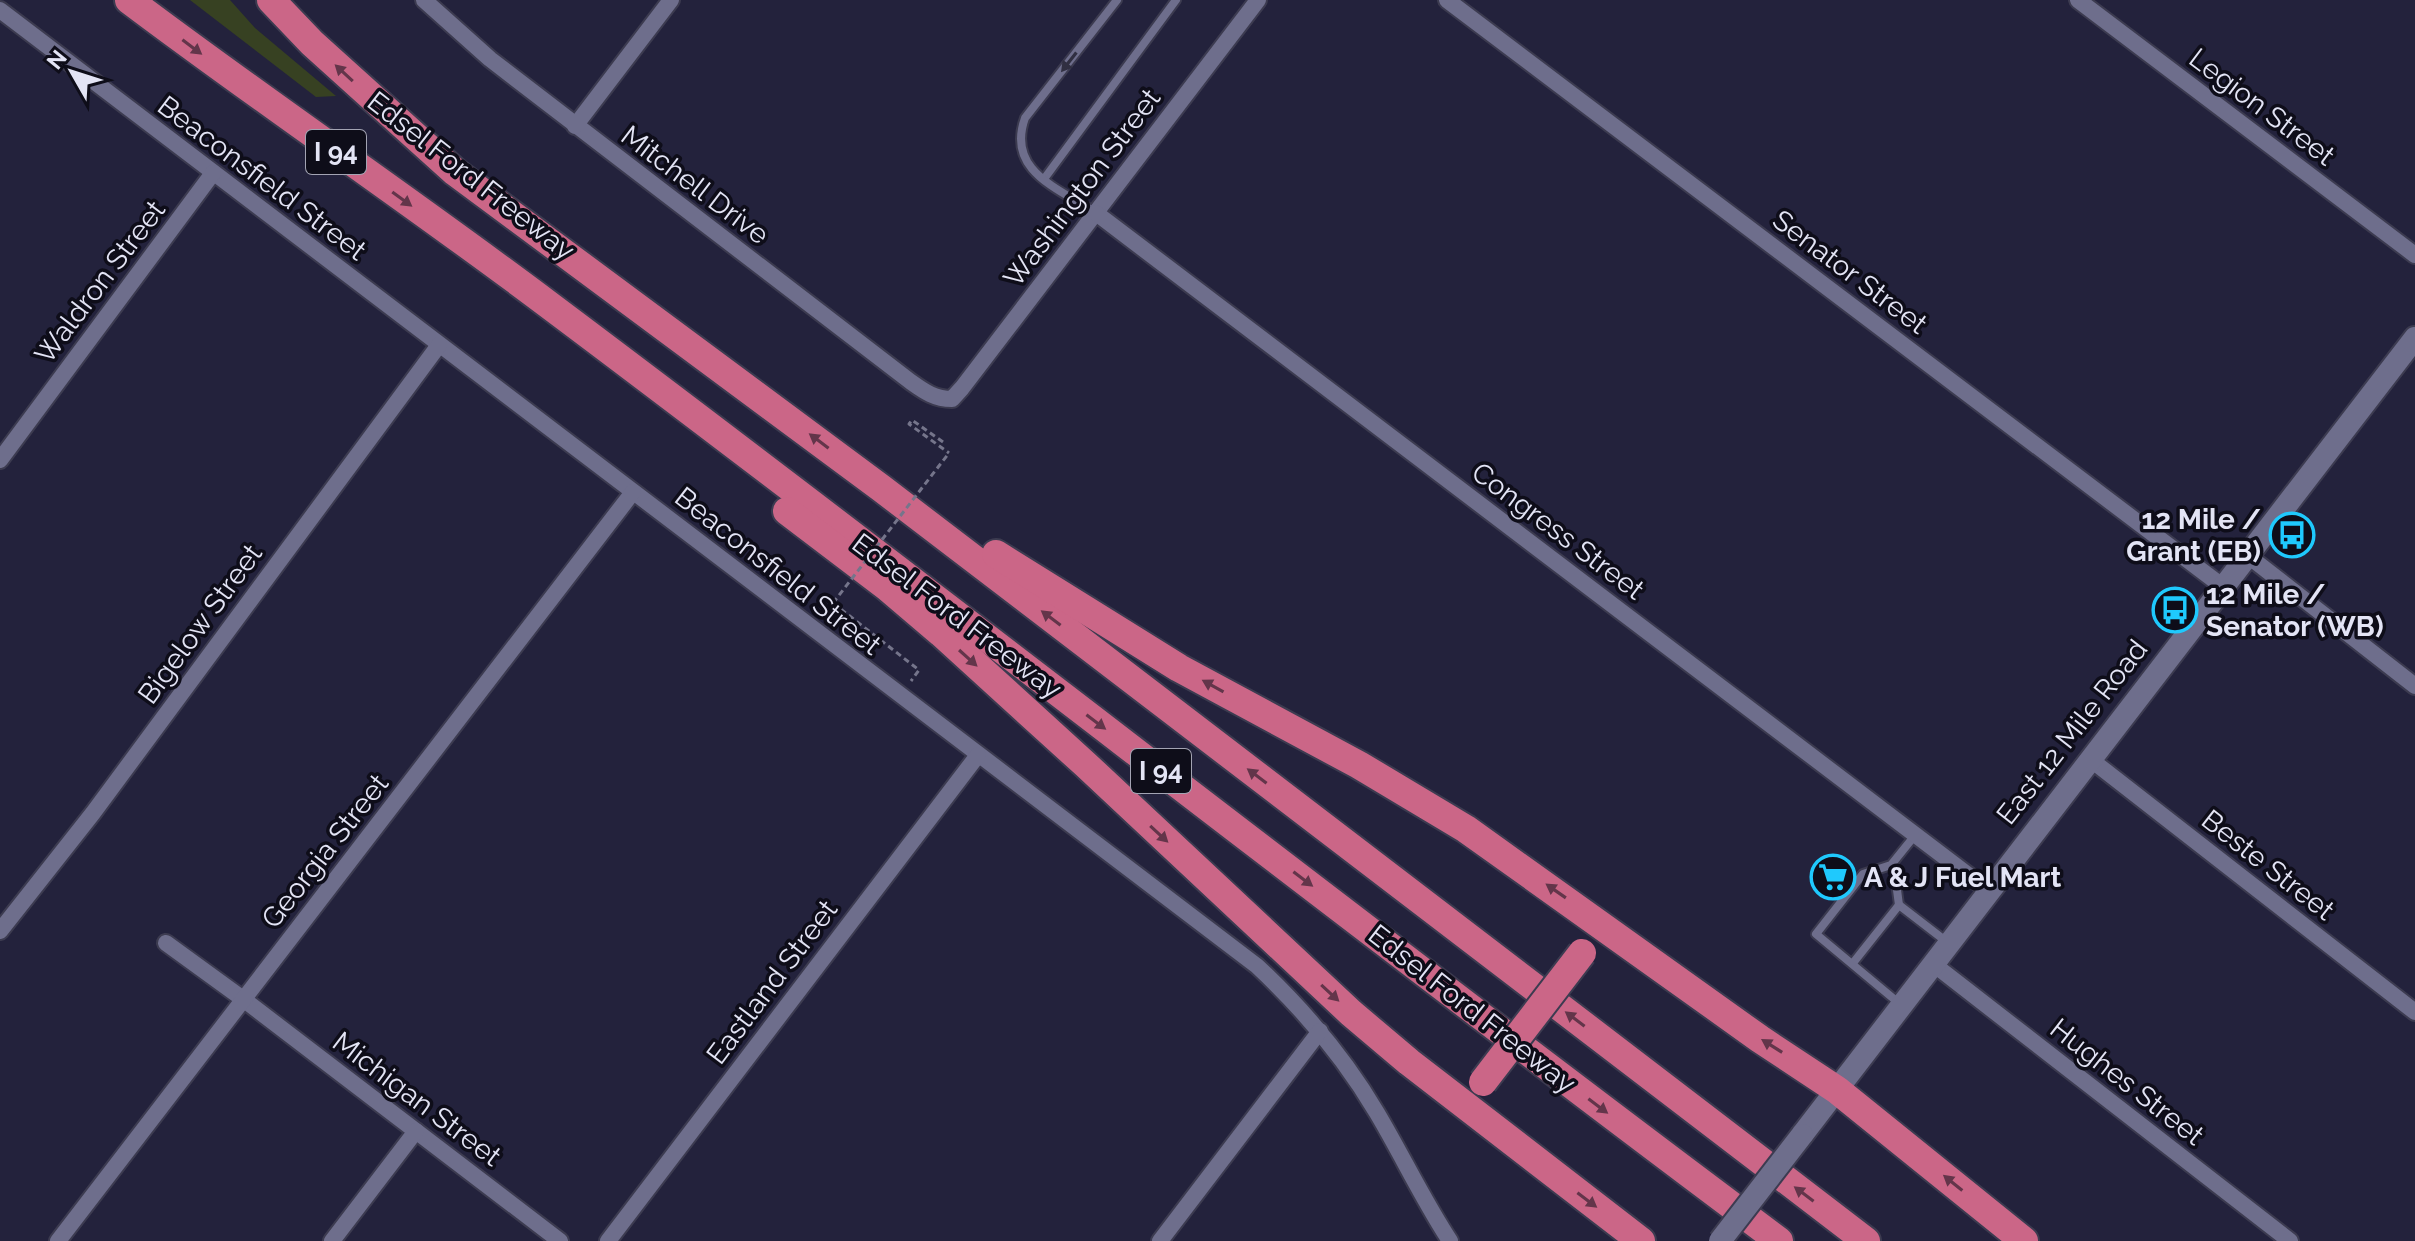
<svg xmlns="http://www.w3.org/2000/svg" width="2415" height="1241" font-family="Raleway,sans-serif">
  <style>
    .green { fill: #374122 }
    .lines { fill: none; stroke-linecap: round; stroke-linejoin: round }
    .lane-casing { stroke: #3c3b50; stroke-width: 12 }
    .street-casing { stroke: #3c3b50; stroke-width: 20 }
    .secondary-casing { stroke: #3c3b50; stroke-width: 26 }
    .highway-casing { stroke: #3c3b50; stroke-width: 32 }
    .path { stroke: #75758b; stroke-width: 3; stroke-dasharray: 6 4; stroke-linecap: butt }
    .lane { stroke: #6e6e8c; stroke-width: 8 }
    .street { stroke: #6e6e8c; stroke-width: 16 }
    .secondary { stroke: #6e6e8c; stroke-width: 22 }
    .highway { stroke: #cb6687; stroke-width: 28 }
    .secondary-bridge-casing { stroke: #3c3b50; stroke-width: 26; stroke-linecap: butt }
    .highway-bridge-casing { stroke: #3c3b50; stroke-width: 32; stroke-linecap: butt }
    .path-bridge { stroke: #75758b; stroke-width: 3; stroke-dasharray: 6 4; stroke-linecap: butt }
    .secondary-bridge { stroke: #6e6e8c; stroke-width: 22 }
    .highway-bridge { stroke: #cb6687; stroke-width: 28 }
    .oneway { fill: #63354a }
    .oneway2 { fill: #302f41 }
    .labels { text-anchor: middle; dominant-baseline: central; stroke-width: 7; stroke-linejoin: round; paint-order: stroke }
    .shield { fill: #0e0d19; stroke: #a3a4b3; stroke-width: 2 }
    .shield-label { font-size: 26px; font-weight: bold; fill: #e3e4f5 }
    .street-label { font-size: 28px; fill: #e3e4f5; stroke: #0e0d19 }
    .poi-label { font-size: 28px; font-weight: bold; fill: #e3e4f5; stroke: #0e0d19; text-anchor: start }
  </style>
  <rect width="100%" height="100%" fill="#23223c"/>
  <polygon class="green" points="190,0 230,0 255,28 336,96 316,97"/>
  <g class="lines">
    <g class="lane-casing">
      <g id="lane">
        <polyline points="1044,179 1176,0"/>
        <path d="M1096,213C1058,188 1006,171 1025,118L1117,0"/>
        <polyline points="1897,890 1899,905"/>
        <polyline points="1853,963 1899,905 1947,942"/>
        <polyline points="1900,1004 1816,934 1863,874 1891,865 1916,834"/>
      </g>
    </g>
    <g class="street-casing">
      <g id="street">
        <path d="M424,0L490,59L911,382C925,392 935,399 952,399L962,388L1258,0"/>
        <polyline points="1447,0 2222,586"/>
        <polyline points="2078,0 2415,255"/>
        <path d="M0,10L1257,966C1304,1010 1344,1057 1377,1113C1402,1155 1423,1200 1450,1241"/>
        <polyline points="575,126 671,0"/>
        <polyline points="1096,213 1988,890"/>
        <polyline points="0,460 213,173"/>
        <polyline points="2247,555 2415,686"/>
        <polyline points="2090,759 2415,1012"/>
        <polyline points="0,931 93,813 439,345"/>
        <polyline points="166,943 243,999 560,1241"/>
        <polyline points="1932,963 2290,1241"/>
        <polyline points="58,1241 633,492"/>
        <polyline points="332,1241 416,1131"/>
        <polyline points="608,1241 978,755"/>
        <polyline points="1160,1241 1320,1031"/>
      </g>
    </g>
    <g class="secondary-casing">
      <polyline id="secondary" points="1802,1135 2415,338"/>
    </g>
    <g class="highway-casing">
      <g id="highway">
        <path d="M129,0C267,104 411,201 549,305C961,614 1366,933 1779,1241"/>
        <polyline points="271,0 312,43 455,172 881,488 1866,1241"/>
        <polyline points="787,511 887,587 941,633 1085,764 1351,1013 1409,1062 1641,1241"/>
        <polyline points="996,554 1179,668 1359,765 1466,829 1760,1039 1837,1090 2024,1241"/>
      </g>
    </g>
    <g class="path">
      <polyline points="943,442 912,420 909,424 949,453"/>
      <polyline points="833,603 919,670 911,681"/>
    </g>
    <use href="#lane" class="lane"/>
    <use href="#street" class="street"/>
    <use href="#secondary" class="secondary"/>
    <use href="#highway" class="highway"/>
    <g class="secondary-bridge-casing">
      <polyline id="secondary-bridge" points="1720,1241 1802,1135"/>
    </g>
    <g class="highway-bridge-casing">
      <polyline id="highway-bridge" points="1483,1082 1582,953"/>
    </g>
    <polyline class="path-bridge" points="833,603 949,453"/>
    <use href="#secondary-bridge" class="secondary-bridge"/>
    <use href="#highway-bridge" class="highway-bridge"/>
  </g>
  <defs><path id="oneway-solid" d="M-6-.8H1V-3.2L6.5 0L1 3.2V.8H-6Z" transform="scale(2)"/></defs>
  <g class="oneway">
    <use href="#oneway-solid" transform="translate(192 47) rotate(37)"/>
    <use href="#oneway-solid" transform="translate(344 73) rotate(-137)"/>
    <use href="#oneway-solid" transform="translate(402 199) rotate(36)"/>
    <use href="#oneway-solid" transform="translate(819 441) rotate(-143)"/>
    <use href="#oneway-solid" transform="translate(1051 618) rotate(-143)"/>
    <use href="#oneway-solid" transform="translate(968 658) rotate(42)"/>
    <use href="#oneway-solid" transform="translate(1213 686) rotate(-151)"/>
    <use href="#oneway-solid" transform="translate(1096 722) rotate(37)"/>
    <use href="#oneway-solid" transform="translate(1257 776) rotate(-143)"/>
    <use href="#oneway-solid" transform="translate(1159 834) rotate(43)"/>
    <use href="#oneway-solid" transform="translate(1303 879) rotate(37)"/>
    <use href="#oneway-solid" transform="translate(1556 891) rotate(-145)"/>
    <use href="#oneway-solid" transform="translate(1330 993) rotate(43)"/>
    <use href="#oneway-solid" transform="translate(1575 1019) rotate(-143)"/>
    <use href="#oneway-solid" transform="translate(1772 1046) rotate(-148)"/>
    <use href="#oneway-solid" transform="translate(1598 1106) rotate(37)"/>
    <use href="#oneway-solid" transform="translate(1953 1183) rotate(-141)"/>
    <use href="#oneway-solid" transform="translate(1804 1194) rotate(-143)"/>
    <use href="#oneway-solid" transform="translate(1587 1200) rotate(37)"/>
  </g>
  <use class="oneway2" href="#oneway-solid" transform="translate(1069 62) rotate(128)"/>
  <defs>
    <g id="bus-ring" transform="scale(2.3)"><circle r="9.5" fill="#0e0d19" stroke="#1fc9fd" stroke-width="1.5"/><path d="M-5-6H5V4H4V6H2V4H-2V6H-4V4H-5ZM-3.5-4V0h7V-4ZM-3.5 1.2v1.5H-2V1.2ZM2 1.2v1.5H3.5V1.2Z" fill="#1fc9fd"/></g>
    <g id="supermarket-ring" transform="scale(2.3)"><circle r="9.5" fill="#0e0d19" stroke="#1fc9fd" stroke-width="1.5"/><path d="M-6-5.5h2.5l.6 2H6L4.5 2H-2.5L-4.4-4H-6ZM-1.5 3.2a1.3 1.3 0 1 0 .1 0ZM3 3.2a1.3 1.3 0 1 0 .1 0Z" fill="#1fc9fd"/></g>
  </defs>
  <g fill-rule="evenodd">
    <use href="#bus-ring" x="2292" y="535"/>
    <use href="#bus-ring" x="2175" y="610"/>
    <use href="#supermarket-ring" x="1833" y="877"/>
  </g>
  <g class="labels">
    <g class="shield">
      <rect x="306" y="130" width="60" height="44" rx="6"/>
      <rect x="1131" y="749" width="60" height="44" rx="6"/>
    </g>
    <g class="shield-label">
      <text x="336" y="152">I 94</text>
      <text x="1161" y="771">I 94</text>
    </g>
    <g class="street-label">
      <text transform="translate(2262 107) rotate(37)">Legion Street</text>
      <text transform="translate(471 176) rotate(38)">Edsel Ford Freeway</text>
      <text transform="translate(262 178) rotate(37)">Beaconsfield Street</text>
      <text transform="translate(695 185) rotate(37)">Mitchell Drive</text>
      <text transform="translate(1082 188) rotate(-53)">Washington Street</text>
      <text transform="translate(1850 272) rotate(37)">Senator Street</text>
      <text transform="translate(100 282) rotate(-53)">Waldron Street</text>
      <text transform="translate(1558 531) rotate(37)">Congress Street</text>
      <text transform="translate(778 571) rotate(38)">Beaconsfield Street</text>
      <text transform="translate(957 616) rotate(37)">Edsel Ford Freeway</text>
      <text transform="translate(200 624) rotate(-54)">Bigelow Street</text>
      <text transform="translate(2072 732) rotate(-52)">East 12 Mile Road</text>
      <text transform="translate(325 851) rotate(-52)">Georgia Street</text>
      <text transform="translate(2268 865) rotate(38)">Beste Street</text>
      <text transform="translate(772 982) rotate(-53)">Eastland Street</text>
      <text transform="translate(1472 1009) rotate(38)">Edsel Ford Freeway</text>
      <text transform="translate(2127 1082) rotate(38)">Hughes Street</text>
      <text transform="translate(417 1099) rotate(37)">Michigan Street</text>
    </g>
    <g class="poi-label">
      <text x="2261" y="519" text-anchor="end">12 Mile /<tspan x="2261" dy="32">Grant (EB)</tspan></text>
      <text x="2206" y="594">12 Mile /<tspan x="2206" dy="32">Senator (WB)</tspan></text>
      <text x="1864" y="877">A &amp; J Fuel Mart</text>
    </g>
  </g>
  <g transform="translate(72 72) rotate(309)" stroke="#0e0d19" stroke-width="6" paint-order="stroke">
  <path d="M0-6L14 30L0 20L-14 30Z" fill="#e3e4f5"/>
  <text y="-12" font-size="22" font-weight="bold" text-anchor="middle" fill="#e3e4f5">N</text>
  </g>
</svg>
